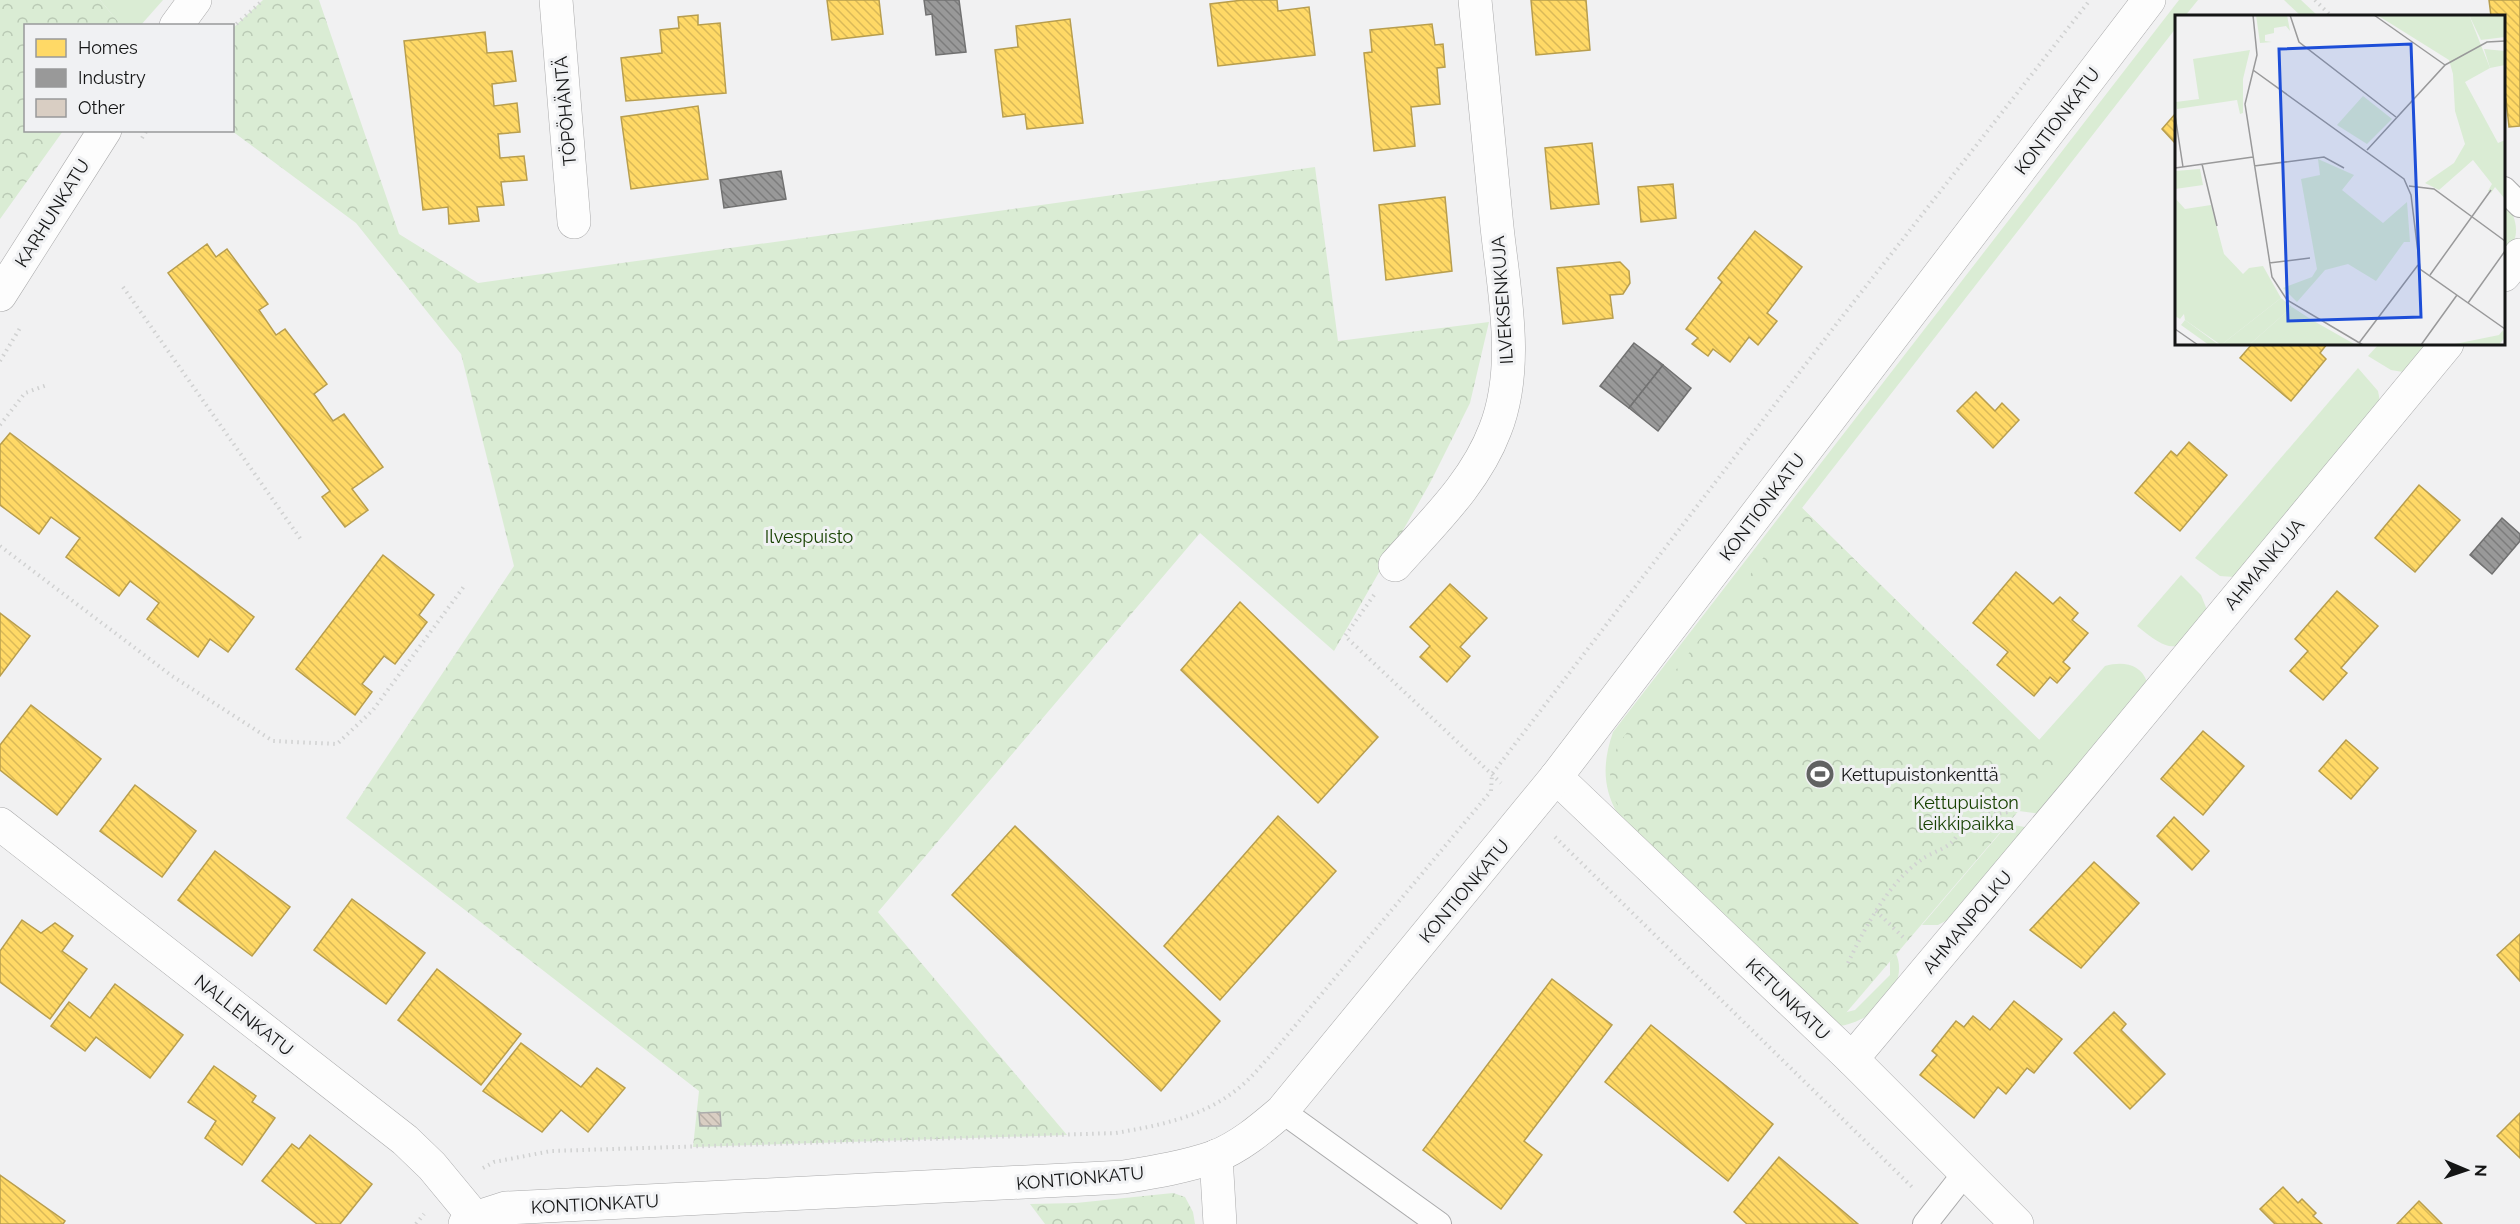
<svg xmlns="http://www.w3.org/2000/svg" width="2520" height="1224" font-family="Raleway,sans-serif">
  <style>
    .grass { fill: #daecd4 }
    .forest { fill: url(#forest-crowns) }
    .homes { fill: url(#homes-back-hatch); stroke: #b89e4e; stroke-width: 1.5 }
    .industry { fill: url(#industry-back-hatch); stroke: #717171; stroke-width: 1.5 }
    .building { fill: url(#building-back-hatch); stroke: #acacac; stroke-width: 1.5 }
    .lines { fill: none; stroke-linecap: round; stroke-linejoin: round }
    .service-casing { stroke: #aaaaab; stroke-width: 26 }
    .minor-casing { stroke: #aaaaab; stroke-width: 34 }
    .path { stroke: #d0d1d1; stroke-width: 4; stroke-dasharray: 1.5 4.5; stroke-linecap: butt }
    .service { stroke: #fdfdfd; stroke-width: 24 }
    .minor { stroke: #fdfdfd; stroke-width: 33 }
    .labels { text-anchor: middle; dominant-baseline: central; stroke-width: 6; stroke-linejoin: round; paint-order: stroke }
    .street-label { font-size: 18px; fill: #141515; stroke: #f0f1f3 }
    .park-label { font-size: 18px; fill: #174100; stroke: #f0f1f3 }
    .poi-label { font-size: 18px; fill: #141515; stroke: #f0f1f3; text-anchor: start }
    .inset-road { fill: none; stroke: #99999a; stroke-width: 1.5 }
    .view { fill: #1d4ed8; fill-opacity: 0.15; stroke: #1d4ed8; stroke-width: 3 }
    .inset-edge { fill: none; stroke: #141515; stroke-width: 3 }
  </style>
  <defs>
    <pattern id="forest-crowns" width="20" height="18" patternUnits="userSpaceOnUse" patternTransform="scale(1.5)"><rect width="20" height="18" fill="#daecd4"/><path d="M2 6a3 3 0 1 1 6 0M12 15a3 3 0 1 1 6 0" fill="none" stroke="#bacab5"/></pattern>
    <pattern id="homes-back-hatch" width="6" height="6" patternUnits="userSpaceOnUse" patternTransform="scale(1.5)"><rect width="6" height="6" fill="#ffd966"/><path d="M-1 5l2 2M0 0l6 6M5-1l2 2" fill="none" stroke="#dab958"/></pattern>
    <pattern id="industry-back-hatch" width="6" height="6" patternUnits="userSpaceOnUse" patternTransform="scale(1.5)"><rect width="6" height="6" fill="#999"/><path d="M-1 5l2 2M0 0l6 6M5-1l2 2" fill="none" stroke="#7c7c7c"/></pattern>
    <pattern id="building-back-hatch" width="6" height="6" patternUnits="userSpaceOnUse" patternTransform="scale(1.5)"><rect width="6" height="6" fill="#d9cec3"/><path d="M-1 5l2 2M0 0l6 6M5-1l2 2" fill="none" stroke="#b9b0a7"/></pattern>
  </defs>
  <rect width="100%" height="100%" fill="#f1f1f2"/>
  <g class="grass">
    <polygon points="100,0 163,0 140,26 121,25"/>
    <path d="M2179,0H2198L2185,16H2176V28L1802,508L2039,740L2105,666C2123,661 2141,664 2147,682L2042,814L2019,811L1778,970L1617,813C1602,786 1603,761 1613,732Z"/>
    <polygon points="2284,0 2301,0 2318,16 2301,16"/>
    <path d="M2504,198C2520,225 2520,235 2504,262Z"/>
    <polygon points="2379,344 2437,344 2403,372 2391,370 2368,356"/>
    <polygon points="2358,368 2378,391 2380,402 2234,577 2220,576 2195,558"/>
    <path d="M2181,575L2201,595L2207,610C2180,649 2178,660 2137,626Z"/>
    <polygon points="2008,824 2036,829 1953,917 1938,925 1922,925"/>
    <path d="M1896,954C1911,987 1868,1025 1837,1026L1819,1005L1843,1013L1855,1010L1890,975V961Z"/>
  </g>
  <g class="forest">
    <polygon points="0,0 100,0 121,25 26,26 26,130 63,131 0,219"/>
    <polygon points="263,0 319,0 399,234 478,283 1315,167 1338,341 1489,322 1470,403 1430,483 1334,651 1200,533 878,912 1067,1135 693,1147 699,1091 346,818 514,566 461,354 356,223 232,131 233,28"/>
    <path d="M1802,508L2061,761L1834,1027L1627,820C1607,795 1604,767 1622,739Z"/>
    <polygon points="1173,1193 1185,1197 1193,1212 1195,1224 1045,1224 1030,1204 1076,1203"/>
  </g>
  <g class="homes">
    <polygon points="827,0 879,0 883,34 832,40"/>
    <polygon points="1243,0 1277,0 1278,11 1309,7 1315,55 1218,66 1210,4"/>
    <polygon points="1531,0 1586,0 1590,50 1536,55"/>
    <polygon points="2489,0 2520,0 2520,126 2509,127 2506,99 2504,99 2504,16 2491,16"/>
    <polygon points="698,15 698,25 720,23 726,93 626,101 621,58 662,53 660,30 679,28 678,17"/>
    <polygon points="1070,19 1083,123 1027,129 1025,114 1003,117 995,50 1018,47 1016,26"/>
    <polygon points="1432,24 1435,45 1443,44 1445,67 1437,68 1440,104 1411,107 1415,146 1374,151 1364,53 1372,52 1370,30"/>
    <polygon points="485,32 487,53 512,51 516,81 492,84 494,106 517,103 520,132 498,134 500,158 524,156 527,180 501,182 504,205 477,207 479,221 449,224 448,207 423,210 404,41"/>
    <polygon points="698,106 708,179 631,189 621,117"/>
    <polygon points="2176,113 2176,144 2162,129"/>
    <polygon points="1592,143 1599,204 1551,209 1545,148"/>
    <polygon points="1673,184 1676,218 1641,222 1638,187"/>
    <polygon points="1445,197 1452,271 1386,280 1379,205"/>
    <polygon points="1755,231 1802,267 1767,313 1777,321 1758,345 1749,337 1730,362 1713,349 1708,356 1692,344 1698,338 1686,329 1722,282 1718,278"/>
    <polygon points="207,244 216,257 227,249 268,304 259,310 276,335 285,329 327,384 314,394 333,421 344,414 383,467 352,489 368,510 345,527 322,497 330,491 168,273"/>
    <polygon points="1620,262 1629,271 1630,283 1623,294 1610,295 1613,318 1563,324 1557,268"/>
    <polygon points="2252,344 2327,344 2320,353 2326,359 2291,401 2240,358"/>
    <polygon points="1976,392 1995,411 2002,403 2019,420 1993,448 1957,411"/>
    <polygon points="10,433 254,617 228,652 210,639 198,657 147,619 159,603 130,581 119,596 66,557 80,538 51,517 39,534 0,505 0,445"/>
    <polygon points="2189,442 2227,475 2180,531 2135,493 2171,451 2177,456"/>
    <polygon points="2419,485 2460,520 2415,572 2375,538"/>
    <polygon points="383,555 434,595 419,615 427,622 395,664 384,656 362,684 372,692 355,715 296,669"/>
    <polygon points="2016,572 2053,604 2060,597 2078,613 2072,620 2088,633 2063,662 2070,668 2057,683 2050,677 2034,696 1997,665 2008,652 1973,623"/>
    <polygon points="1450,584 1487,618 1460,647 1470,656 1447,682 1420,657 1430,646 1410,627"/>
    <polygon points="2337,591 2378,626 2341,668 2347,673 2323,700 2290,671 2308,651 2295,639"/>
    <polygon points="1240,602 1378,737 1318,803 1181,670"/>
    <polygon points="0,613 30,636 0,676"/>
    <polygon points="31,705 101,759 57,815 0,770 0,745"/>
    <polygon points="2203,731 2244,766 2203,815 2161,779"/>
    <polygon points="2346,740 2378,768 2351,799 2319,771"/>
    <polygon points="135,785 196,831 162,877 100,831"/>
    <polygon points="1278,816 1336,871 1220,1000 1164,946"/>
    <polygon points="2174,817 2209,851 2192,870 2157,836"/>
    <polygon points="1015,826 1220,1021 1161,1091 952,895"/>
    <polygon points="215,851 290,907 252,956 178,900"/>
    <polygon points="2094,862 2139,903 2081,968 2030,930"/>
    <polygon points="352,899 425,953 386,1004 314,950"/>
    <polygon points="22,920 41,933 55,923 73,936 62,951 87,969 50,1019 0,982 0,951"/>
    <polygon points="2520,934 2520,981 2497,955"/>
    <polygon points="437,969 521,1034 481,1085 398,1020"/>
    <polygon points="1552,979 1612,1025 1524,1141 1542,1155 1501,1209 1423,1150"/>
    <polygon points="115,984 183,1035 150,1078 96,1037 85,1051 51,1026 69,1002 90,1018"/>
    <polygon points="2014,1001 2062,1039 2034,1073 2027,1068 2006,1094 1998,1087 1974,1118 1920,1075 1937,1055 1932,1051 1956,1021 1964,1027 1973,1016 1990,1030"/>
    <polygon points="2114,1012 2126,1024 2121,1030 2165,1074 2130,1109 2074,1053"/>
    <polygon points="1651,1025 1773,1124 1728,1181 1605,1082"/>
    <polygon points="521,1043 581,1087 597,1068 625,1088 588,1132 561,1110 542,1132 483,1091"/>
    <polygon points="214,1066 256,1096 252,1102 275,1118 242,1165 205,1138 216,1121 188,1102"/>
    <polygon points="2520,1113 2520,1158 2497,1136"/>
    <polygon points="310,1135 372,1184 340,1224 317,1224 262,1181 292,1144 299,1149"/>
    <polygon points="1779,1157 1858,1224 1747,1224 1734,1212"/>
    <polygon points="0,1175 65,1221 63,1224 0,1224"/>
    <polygon points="2283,1187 2298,1203 2302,1199 2316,1213 2313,1216 2322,1224 2275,1224 2260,1209"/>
    <polygon points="2419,1201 2442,1224 2397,1224"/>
  </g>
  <g class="industry">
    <polygon points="924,0 959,0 966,52 936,55 932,14 926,15"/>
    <polygon points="781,171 786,199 724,208 720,180"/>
    <polygon points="1634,343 1663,365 1629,408 1600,386"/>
    <polygon points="1663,365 1691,388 1658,431 1629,408"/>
    <polygon points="2502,518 2520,534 2520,541 2492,574 2470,555"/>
  </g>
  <polygon class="building" points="720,1112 721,1126 700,1126 699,1113"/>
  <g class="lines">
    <g class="service-casing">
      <g id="service">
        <polyline points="2504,189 2520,205"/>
        <polyline points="1282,1111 1439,1224"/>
        <polyline points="1925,1224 1965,1173"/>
      </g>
    </g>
    <g class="minor-casing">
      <g id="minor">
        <polyline points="556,0 574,222"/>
        <polyline points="176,26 195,0"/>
        <polyline points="2504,275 2520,255"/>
        <polyline points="0,295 105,130"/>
        <path d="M1395,565C1432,523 1475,483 1495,430C1520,367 1504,292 1497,227C1490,151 1482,76 1475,0"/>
        <polyline points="1556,777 1852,1059 2017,1224"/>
        <polyline points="0,824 405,1140 432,1166 475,1218"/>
        <polyline points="1852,1059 2082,785 2447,344"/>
        <polyline points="1216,1156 1220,1224"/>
        <path d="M465,1224L475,1218L506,1208L1124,1177C1154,1172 1185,1167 1214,1157C1240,1147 1262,1128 1282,1111L1556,777L2149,0"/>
      </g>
    </g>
    <g class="path">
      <polyline points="2315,0 2331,16"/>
      <polyline points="232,28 263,0"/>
      <polyline points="142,138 147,130"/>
      <polyline points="123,287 302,541"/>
      <polyline points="0,361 20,328"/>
      <polyline points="0,425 25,393 47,385"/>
      <polyline points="0,546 172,676 273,741 337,744 373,710 465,585"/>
      <polyline points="1374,595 1345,636 1501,783"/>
      <polyline points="1555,837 1912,1187"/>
      <polyline points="1876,911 1905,939"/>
      <path d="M1848,963C1864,929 1889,882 1921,860C1931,852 1949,849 1956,837C1960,829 1958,818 1962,809L1971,805L1978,806C1989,816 1994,815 2008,812"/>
      <path d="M483,1168L494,1162L551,1151L1116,1133C1161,1125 1204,1117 1240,1087C1251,1078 1260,1067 1269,1057L1491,791L1492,774L1838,322L2090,0"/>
      <polyline points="416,1224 424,1214"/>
    </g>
    <use href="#service" class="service"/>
    <use href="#minor" class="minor"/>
  </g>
  <defs>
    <g id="stadium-disc" transform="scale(1.5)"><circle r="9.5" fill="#616262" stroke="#f0f1f3"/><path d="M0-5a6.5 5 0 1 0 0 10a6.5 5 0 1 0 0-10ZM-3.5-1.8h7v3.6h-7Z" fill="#fff"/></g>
  </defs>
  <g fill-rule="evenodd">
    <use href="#stadium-disc" x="1820" y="774"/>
  </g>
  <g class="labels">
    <g class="street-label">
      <text transform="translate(565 111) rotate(-95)">TÖPÖHÄNTÄ</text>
      <text transform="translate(2057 121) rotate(-53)">KONTIONKATU</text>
      <text transform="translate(52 213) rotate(-58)">KARHUNKATU</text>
      <text transform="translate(1502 300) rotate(-94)">ILVEKSENKUJA</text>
      <text transform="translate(1762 507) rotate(-53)">KONTIONKATU</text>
      <text transform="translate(2264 564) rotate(-50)">AHMANKUJA</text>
      <text transform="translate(1464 891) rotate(-50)">KONTIONKATU</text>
      <text transform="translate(1967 922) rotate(-50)">AHMANPOLKU</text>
      <text transform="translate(1788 999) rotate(44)">KETUNKATU</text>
      <text transform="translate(244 1015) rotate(38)">NALLENKATU</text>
      <text transform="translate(1080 1178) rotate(-5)">KONTIONKATU</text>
      <text transform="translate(595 1204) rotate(-3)">KONTIONKATU</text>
    </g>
    <g class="park-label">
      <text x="809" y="536">Ilvespuisto</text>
      <text x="1966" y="802">Kettupuiston<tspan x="1966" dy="21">leikkipaikka</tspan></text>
    </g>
    <g class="poi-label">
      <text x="1841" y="774">Kettupuistonkenttä</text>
    </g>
  </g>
  <g transform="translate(2175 15)">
    <rect width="330" height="330" fill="#f1f1f2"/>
    <path d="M81,0H112L115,16L111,11L99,13V18L90,20V26L97,27L85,28ZM294,0H330V22L306,25ZM309,34L330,36V50L315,53ZM106,283L117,292L74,330H46ZM10,305L44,330H34L6,310Z" fill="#daecd4"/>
    <path d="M202,0H294L315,53L290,67L323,128L330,125V184L320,172L316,178L313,176L317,169L298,145L264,175L250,168L279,148L290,129L280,96L278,59L274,45ZM75,35L68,64V98L65,99L62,85L2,94L1,87L24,84L18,44ZM188,81L217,104L192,129L162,110ZM143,144L179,160L167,175L208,208L232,187L235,227H229L201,266L173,249L150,255L122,287L108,273L137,262L142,254L126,164L145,160ZM25,154L28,170L0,174V156ZM0,183L10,194L36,190L49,239L68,259L74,253L88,251L106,283L46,330L10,305L9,299L5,304L0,301ZM117,292L137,305L181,330H74ZM328,315L330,322L324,330H275L324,320Z" fill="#daecd4"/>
    <path class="inset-road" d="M78,0L82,40L70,89L97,262L112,285L188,330M115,0L124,27L221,102M270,50L312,27L330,26M78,55L229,164L236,180L245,254L330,314M0,100L8,152M192,135L270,50L199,0M27,149L42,211M79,151L149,142L169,153M0,153L78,142M234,171L259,174L330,226M94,248L135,243M255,260L316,175M293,288L330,236M0,314L23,330M184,328L243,250M246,330L282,280"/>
    <path class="view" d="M236,29L246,302L113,306L104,34Z"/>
    <rect width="330" height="330" class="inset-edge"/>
  </g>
  <rect x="24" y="24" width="210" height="108" fill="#f0f1f3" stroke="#98999a" stroke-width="1.5"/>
  <rect x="36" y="39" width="30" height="18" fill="#ffd966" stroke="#98999a" stroke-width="1.5"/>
  <text x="78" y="54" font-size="18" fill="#141515">Homes</text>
  <rect x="36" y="69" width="30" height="18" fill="#999999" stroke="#98999a" stroke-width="1.5"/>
  <text x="78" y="84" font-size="18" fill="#141515">Industry</text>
  <rect x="36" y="99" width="30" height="18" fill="#d9cec3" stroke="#98999a" stroke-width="1.5"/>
  <text x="78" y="114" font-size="18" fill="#141515">Other</text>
  <g transform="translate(2466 1170) rotate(92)" stroke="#f0f1f3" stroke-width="4.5" paint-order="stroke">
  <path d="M0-4.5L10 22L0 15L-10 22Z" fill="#141515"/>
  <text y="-9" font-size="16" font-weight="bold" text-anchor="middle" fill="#141515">N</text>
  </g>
</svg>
